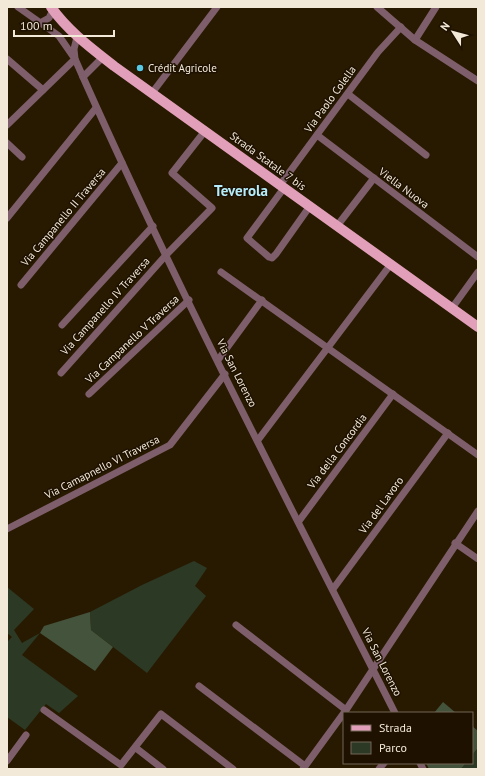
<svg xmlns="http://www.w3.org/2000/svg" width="485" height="776" font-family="'PT Sans',sans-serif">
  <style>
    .green { fill: #2c3924 }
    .forest { fill: #44533b }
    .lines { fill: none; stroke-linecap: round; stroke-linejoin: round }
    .minor { stroke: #7e5e6a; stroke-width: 7 }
    .primary { stroke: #e29fb9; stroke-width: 10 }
    .poi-dot { fill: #57c9e2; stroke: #1e1100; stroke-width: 1.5 }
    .labels { text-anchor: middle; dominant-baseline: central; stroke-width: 3; stroke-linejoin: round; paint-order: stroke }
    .poi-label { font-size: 11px; fill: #f2e9d9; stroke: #1e1100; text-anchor: start }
    .street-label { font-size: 11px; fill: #f2e9d9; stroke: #1e1100 }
    .district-label { font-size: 15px; font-weight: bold; fill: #b5edfb; stroke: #1e1100 }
  </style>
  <rect width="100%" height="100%" fill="#281a01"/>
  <g class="green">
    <polygon points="194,561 207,568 195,586 206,596 147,673 91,630 90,612 142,585"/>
    <polygon points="7,587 34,609 14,630 22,643 40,633 22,655 78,696 59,713 46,704 25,730 7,717 7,642 12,637 7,633"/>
    <polygon points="478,748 478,769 461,769 466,763 472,763 472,755"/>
  </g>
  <g class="forest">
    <polygon points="90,612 91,630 113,647 95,671 40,633 44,626"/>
    <polygon points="443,702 456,713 434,713"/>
    <polygon points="472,726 478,731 478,748 472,755"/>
    <polygon points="426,763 466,763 461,769 429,769"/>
  </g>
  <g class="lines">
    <g class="minor">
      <polyline points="377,7 415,40 478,81"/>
      <polyline points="40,23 49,18 53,10"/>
      <path d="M77,37L74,49L75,59C173,281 285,496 395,713"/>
      <polyline points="415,40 436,7"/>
      <polyline points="7,59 43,90"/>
      <polyline points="83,77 103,57"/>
      <polyline points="152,93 217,7"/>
      <polyline points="348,94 426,155"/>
      <polyline points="7,125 75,59 59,36 18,7"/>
      <polyline points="317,135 478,257"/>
      <polyline points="7,143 22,157"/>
      <polyline points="280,185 378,52 401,27"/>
      <polyline points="284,188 247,238 269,257 272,258 276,254 310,206"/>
      <polyline points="7,218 96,108"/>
      <polyline points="337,226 374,178"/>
      <polyline points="221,272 478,455"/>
      <polyline points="21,285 122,163"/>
      <polyline points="452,308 478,272"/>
      <polyline points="62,325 153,226"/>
      <polyline points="218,360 262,300"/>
      <polyline points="61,373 167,254 212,208 172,173 205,131"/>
      <polyline points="89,394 189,300"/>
      <polyline points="258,440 391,264"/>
      <polyline points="299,521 393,394"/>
      <polyline points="7,529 170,445 225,374"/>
      <polyline points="455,543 478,559"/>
      <polyline points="333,589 448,433"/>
      <polyline points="236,625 346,710"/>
      <polyline points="199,686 305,766"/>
      <polyline points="44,710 121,765 161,714 233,769"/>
      <polyline points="136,748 163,769"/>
      <polyline points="7,761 26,735"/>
      <polyline points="420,763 423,769"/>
      <polyline points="303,769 346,710 478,511"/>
      <polyline points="379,769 384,763"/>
    </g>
    <path class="primary" d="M51,7C68,31 91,48 114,66L478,327"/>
  </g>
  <circle class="poi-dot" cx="140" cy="68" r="4"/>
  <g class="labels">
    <g class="poi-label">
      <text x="148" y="68">Crédit Agricole</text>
    </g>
    <g class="street-label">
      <text transform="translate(330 99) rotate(-54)">Via Paolo Colella</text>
      <text transform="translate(268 161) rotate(36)">Strada Statale 7 bis</text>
      <text transform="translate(404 188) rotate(37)">Viella Nuova</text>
      <text transform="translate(63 217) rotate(-50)">Via Campanello II Traversa</text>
      <text transform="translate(105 306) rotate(-48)">Via Campanello IV Traversa</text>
      <text transform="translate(132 339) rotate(-43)">Via Campanello V Traversa</text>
      <text transform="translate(237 373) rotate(63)">Via San Lorenzo</text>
      <text transform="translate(337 451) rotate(-53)">Via della Concordia</text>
      <text transform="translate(102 467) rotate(-27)">Via Camapnello VI Traversa</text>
      <text transform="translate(381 505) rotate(-54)">Via del Lavoro</text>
      <text transform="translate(382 662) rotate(63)">Via San Lorenzo</text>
    </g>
    <g class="district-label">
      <text x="241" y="190">Teverola</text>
    </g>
  </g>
  <rect width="485" height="776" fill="none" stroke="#f2e9d9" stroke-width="16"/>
  <rect x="343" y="712" width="130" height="52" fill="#1e1100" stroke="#736757"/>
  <rect x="351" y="725" width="20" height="6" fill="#e29fb9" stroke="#736757"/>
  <text x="379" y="732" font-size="12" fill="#f2e9d9">Strada</text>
  <rect x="351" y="742" width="20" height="12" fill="#2c3924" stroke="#736757"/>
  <text x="379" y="752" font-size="12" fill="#f2e9d9">Parco</text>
  <g transform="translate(453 32) rotate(306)" stroke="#1e1100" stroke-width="3" paint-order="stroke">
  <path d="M0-3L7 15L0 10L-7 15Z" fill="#f2e9d9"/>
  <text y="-6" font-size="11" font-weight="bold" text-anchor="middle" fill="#f2e9d9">N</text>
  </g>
  <path d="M14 30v6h100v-6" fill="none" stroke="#f2e9d9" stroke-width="2"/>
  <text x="20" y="30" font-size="12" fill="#f2e9d9" stroke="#1e1100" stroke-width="3" paint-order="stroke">100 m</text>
</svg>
